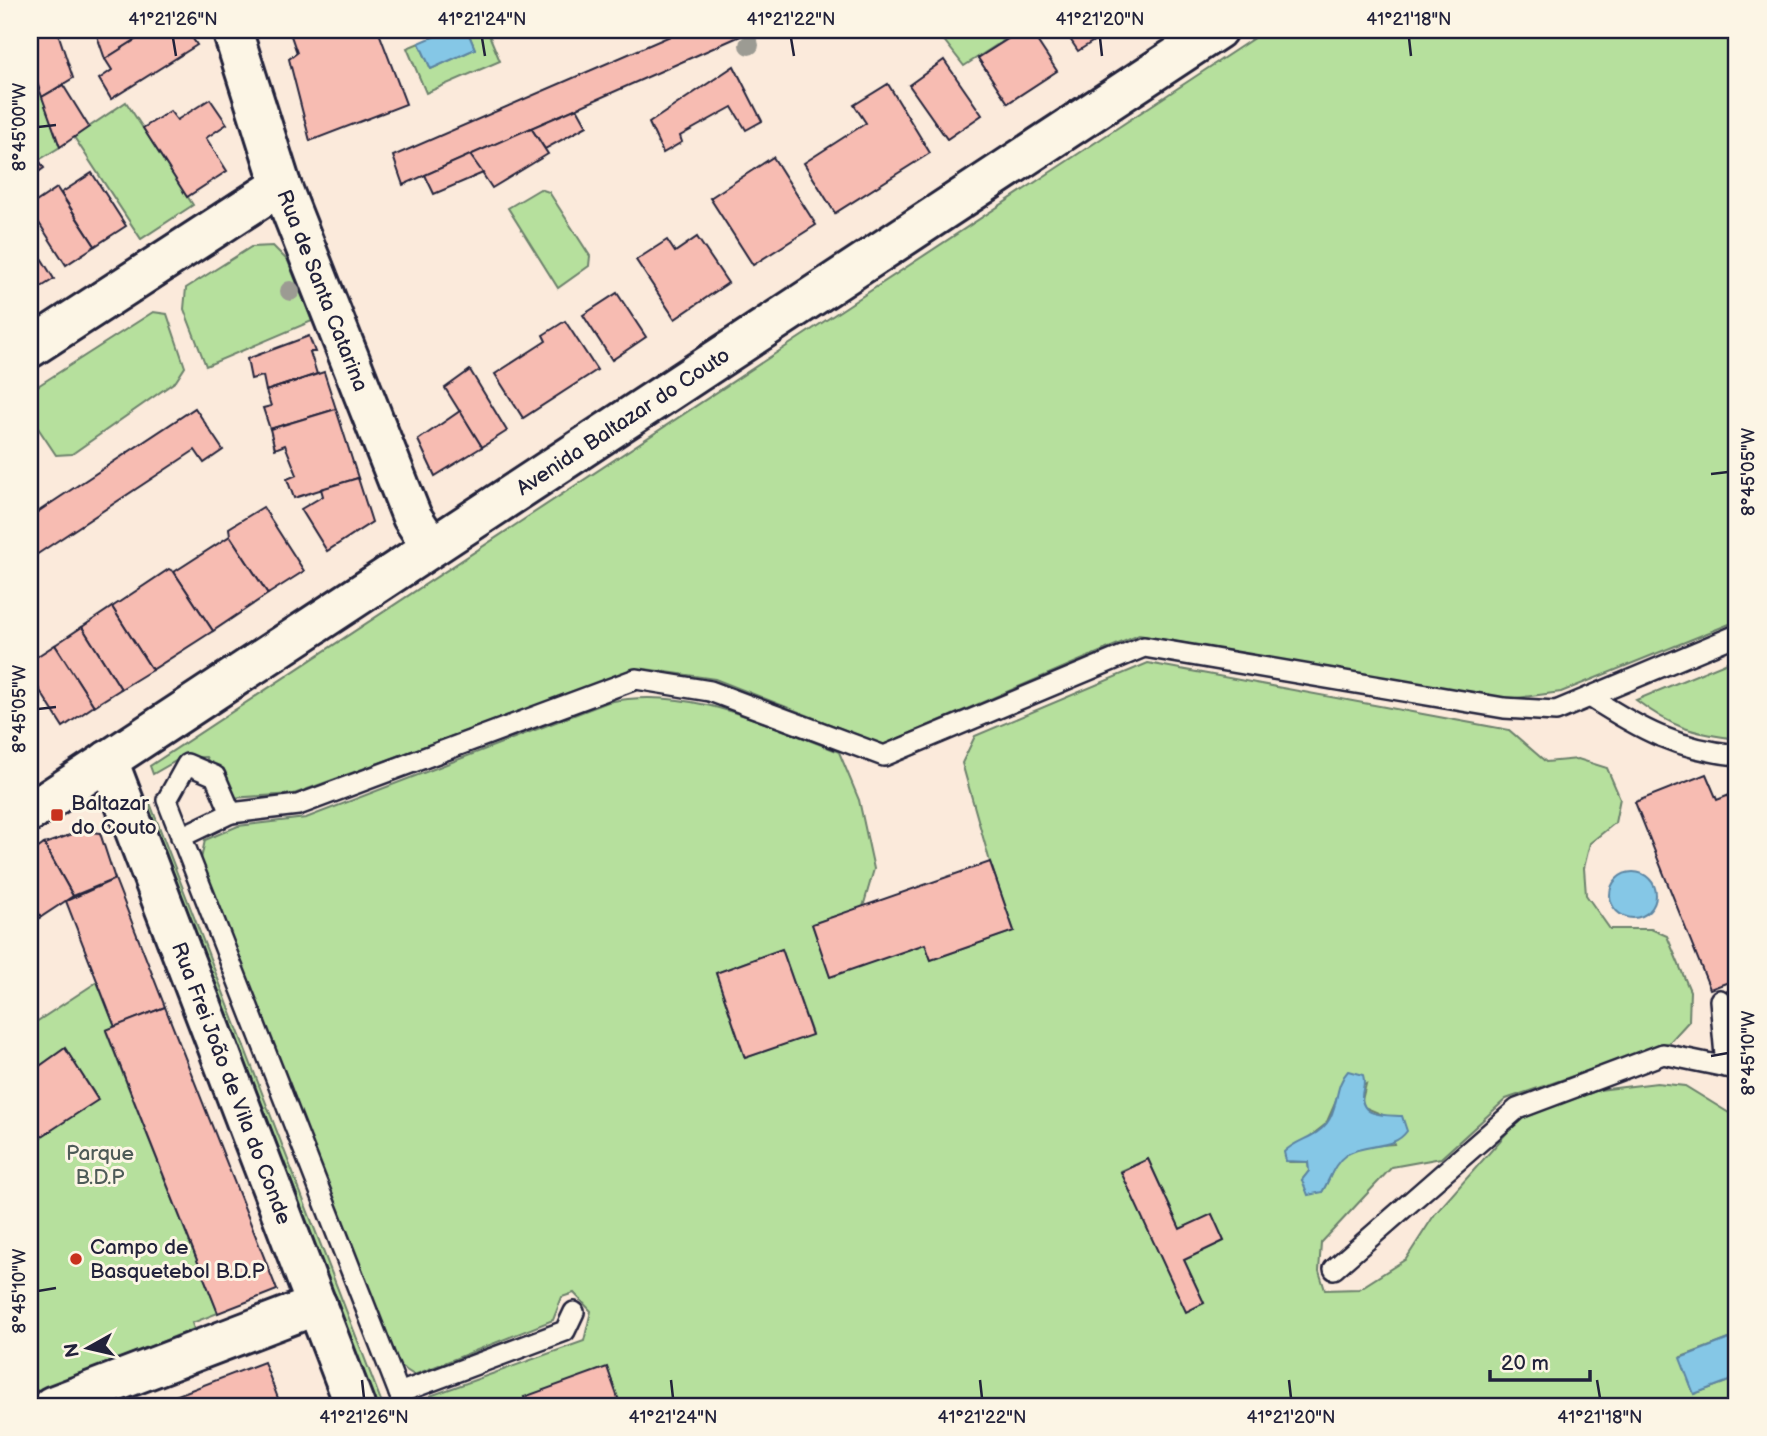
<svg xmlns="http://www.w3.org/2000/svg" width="1767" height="1436" font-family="'Balsamiq Sans',sans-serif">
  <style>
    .green { fill: #b6e09d; stroke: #6c816c; stroke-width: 2; fill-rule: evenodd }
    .water { fill: #85c7e6; stroke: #5d85a2; stroke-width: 2 }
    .building { fill: #f7bcb2; stroke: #22223b; stroke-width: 2 }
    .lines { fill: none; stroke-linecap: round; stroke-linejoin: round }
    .service-casing { stroke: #22223b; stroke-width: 24 }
    .minor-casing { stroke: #22223b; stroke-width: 44 }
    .secondary-casing { stroke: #22223b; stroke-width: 44 }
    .service { stroke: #fcf5e5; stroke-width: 19 }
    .minor { stroke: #fcf5e5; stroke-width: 38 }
    .secondary { stroke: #fcf5e5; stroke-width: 38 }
    .tree { fill: #9c9b93 }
    .ticks { fill: none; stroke: #22223b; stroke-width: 2.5 }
    .poi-dot { fill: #c8321e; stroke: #fcf5e5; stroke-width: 2.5 }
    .labels { text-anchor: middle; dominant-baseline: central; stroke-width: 6; stroke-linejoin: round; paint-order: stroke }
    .street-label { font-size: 21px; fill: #22223b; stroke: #fcf5e5 }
    .poi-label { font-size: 21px; fill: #22223b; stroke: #fcf5e5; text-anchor: start }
    .park-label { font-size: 21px; fill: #4e5b58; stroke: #fcf5e5 }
    .neatline { fill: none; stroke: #22223b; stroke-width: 2.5 }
    .ticks-label { font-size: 18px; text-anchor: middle; fill: #22223b }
  </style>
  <rect width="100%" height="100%" fill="#fbeadb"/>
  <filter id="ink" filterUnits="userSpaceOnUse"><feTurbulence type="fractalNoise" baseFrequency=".0143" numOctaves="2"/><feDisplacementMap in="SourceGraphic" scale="14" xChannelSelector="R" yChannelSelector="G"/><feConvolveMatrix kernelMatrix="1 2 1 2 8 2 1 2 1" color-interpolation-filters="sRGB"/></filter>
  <g filter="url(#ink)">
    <g class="green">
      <polygon points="467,30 487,30 500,61 426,93 407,48 419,43 431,69 475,49"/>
      <polygon points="936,30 1020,30 964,66"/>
      <polygon points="1266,30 1737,30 1737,621 1561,692 1502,700 1139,635 883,745 715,679 638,668 294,794 230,798 206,757 181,758 153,774 150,766"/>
      <polygon points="30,62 60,147 39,160 30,146"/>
      <polygon points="126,102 193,205 141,239 74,137"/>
      <polygon points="540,189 549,192 590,256 589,266 558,288 508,208"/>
      <polygon points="273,246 288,261 312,321 206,366 184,309 186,288 251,247"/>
      <polygon points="153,312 167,314 185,367 176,381 72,454 56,455 30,416 30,391"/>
      <path d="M1737,658V739C1692,733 1673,728 1636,700Z"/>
      <path d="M1148,663L1509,730L1546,762L1578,759L1607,768L1620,798L1615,823L1590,843L1584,868L1586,895L1610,929H1651L1667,936L1690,991L1689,1021L1669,1043L1506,1099L1441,1158L1392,1167L1321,1243L1319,1271L1325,1290L1359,1289L1406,1259L1435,1214L1520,1118L1599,1090L1657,1083L1685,1086L1729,1113L1737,1122V1336L1681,1357L1694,1394L1737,1378V1406H605L618,1401L524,1397L527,1406H425L430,1396L584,1341L591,1311L574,1293L562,1297L553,1320L414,1375L397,1364L200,864L205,840L238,826L306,818L608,702C689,685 765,724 839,752L859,800L874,869L863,907L812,924L830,976L925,944L931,960L1014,931L990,862L962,763L975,736ZM782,949L812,1034L745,1058L716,973ZM1366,1084L1362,1100L1364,1107L1383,1115L1394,1144C1374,1145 1344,1147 1334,1167C1330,1176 1327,1184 1322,1192L1302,1180L1309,1171L1308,1162H1290L1307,1139L1326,1124L1336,1101ZM1148,1159L1180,1229L1212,1215L1224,1241L1184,1260L1204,1303L1186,1311L1121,1171Z"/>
      <polygon points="148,798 383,1406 374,1406 141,799"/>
      <polygon points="97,982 115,1027 106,1031 218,1313 192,1323 194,1329 30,1394 30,1144 98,1099 65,1049 30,1073 30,1026"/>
    </g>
    <g class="water">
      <polygon points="449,30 467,30 475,49 431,69 419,43"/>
      <circle cx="1633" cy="895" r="23"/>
      <path d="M1348,1071L1363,1075C1366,1085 1362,1088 1362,1097C1362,1118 1388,1115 1402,1116L1407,1131C1393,1151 1366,1142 1346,1155C1333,1164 1330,1180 1322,1192L1308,1195L1302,1180L1309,1171L1308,1162L1286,1161L1284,1152C1296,1139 1316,1138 1327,1123C1339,1107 1334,1086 1348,1071Z"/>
      <polygon points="1737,1336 1737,1378 1694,1394 1680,1358"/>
    </g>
    <g class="building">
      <polygon points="30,30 57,30 73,78 42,97 30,62"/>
      <polygon points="95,30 151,30 105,59"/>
      <polygon points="151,30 187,30 197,45 111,99 99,79 112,70 105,59"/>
      <polygon points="289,30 378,30 406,104 310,141 289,59 297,53"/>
      <polygon points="684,30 754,30 403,185 393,156"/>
      <polygon points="1022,30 1030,30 1057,71 1008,103 978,58"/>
      <polygon points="1064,30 1111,30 1078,51"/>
      <polygon points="944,60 982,115 947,139 909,85"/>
      <polygon points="734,66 762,121 746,130 732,107 680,136 682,142 663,153 649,123"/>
      <polygon points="888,84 930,153 835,213 804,163 866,123 854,105"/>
      <polygon points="63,85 89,127 60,147 42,97"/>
      <polygon points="210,99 227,124 206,138 227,171 187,197 143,128 170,111 177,120"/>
      <polygon points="577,108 587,126 545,149 531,128"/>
      <polygon points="531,128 548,154 492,188 470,155"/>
      <polygon points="30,146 44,168 30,178"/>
      <polygon points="470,155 483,173 434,194 425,175"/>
      <polygon points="773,157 816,225 753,265 710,198"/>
      <polygon points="92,173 126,226 95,246 61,193"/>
      <polygon points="57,188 95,246 66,265 30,209 30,206"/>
      <polygon points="697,237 728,283 675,319 636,260 667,240 675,252"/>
      <polygon points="30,240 54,279 30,294"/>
      <polygon points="617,293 646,337 612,360 583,315"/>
      <polygon points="565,321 597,370 523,418 495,374 546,341 543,335"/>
      <polygon points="309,336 315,352 310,352 317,374 266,391 263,376 251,379 247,359"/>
      <polygon points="470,370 507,431 482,447 445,388"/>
      <polygon points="324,372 336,409 270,429 263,408 271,406 266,391"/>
      <polygon points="195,408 223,450 204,463 195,450 30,559 30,517"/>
      <polygon points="336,409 358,478 294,498 287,479 297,475 285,445 275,449 270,429"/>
      <polygon points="460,411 482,447 435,476 418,440"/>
      <polygon points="358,478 372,522 327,551 301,509 323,496 321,489"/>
      <polygon points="263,507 304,571 268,594 230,536 229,528"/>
      <polygon points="230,536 268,594 213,631 174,572"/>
      <polygon points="169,569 174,572 213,631 152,670 112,607"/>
      <polygon points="112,607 152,670 121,689 82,627"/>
      <polygon points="82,627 121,689 94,706 55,645"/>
      <polygon points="55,645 94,706 63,727 30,675 30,661"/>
      <polygon points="1706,774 1717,800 1737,792 1737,979 1710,989 1635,802"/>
      <polygon points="81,831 100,833 115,879 73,896 44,844"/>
      <polygon points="44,844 73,896 41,917 30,899 30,854"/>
      <polygon points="990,862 1014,931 931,960 925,944 830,977 812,924"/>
      <polygon points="115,879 165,1007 115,1027 66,901"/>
      <polygon points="30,899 41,917 30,924"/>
      <polygon points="782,949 812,1035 745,1058 716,973"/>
      <polygon points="165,1007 277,1290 218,1313 106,1030"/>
      <polygon points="65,1048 98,1100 30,1144 30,1073"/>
      <polygon points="1148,1159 1180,1229 1212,1214 1224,1241 1184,1260 1204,1303 1186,1312 1121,1172"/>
      <polygon points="264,1362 281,1406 149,1406"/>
      <polygon points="607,1367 619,1401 605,1406 527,1406 524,1397"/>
    </g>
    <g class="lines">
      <g class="service-casing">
        <g id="service">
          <path d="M1590,697C1640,729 1676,749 1737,755"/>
          <polyline points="231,813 298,805 636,679 710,691 884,756 1144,647 1504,708 1556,711 1737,635"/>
          <polyline points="181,837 231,813 215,776 187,764 167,800 399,1393"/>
          <polyline points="1720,1000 1726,1067 1737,1069"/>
          <polyline points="1334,1269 1517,1109 1663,1054 1726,1067"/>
          <polyline points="404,1406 399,1393 565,1331 574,1312"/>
        </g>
      </g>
      <g class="minor-casing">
        <g id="minor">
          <path id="s1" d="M232,30L281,185L412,517L431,546"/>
          <polyline points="30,348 281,185"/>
          <path id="s2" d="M108,760L355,1406"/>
          <polyline points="52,1406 317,1305"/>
        </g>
      </g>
      <g class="secondary-casing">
        <g id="secondary">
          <path id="s3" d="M30,812L1217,30"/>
        </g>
      </g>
      <use href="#service" class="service"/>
      <use href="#minor" class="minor"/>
      <use href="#secondary" class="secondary"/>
    </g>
    <g class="tree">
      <circle cx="749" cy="45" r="10"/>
      <circle cx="290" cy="291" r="10"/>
    </g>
  </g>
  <path class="ticks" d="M173,38L176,56M482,38L485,56M791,38L794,56M1100,38L1102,56M1409,38L1411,56M38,127L56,125M1711,474L1728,472M38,709L56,707M1711,1056L1728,1053M38,1291L56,1288M362,1380L364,1398M671,1380L673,1398M980,1380L982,1398M1289,1380L1291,1398M1597,1380L1600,1398"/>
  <g class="poi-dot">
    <rect x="50" y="808" width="14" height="14" rx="3.5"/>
    <circle cx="76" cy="1259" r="7"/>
  </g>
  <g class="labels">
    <g class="street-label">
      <text stroke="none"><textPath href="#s1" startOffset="276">Rua de Santa Catarina</textPath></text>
      <text stroke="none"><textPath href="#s3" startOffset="710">Avenida Baltazar do Couto</textPath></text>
      <text stroke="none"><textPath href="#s2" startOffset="346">Rua Frei João de Vila do Conde</textPath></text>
    </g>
    <g class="poi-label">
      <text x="71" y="803">Baltazar<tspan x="71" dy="24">do Couto</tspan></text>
      <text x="90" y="1247">Campo de<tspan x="90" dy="24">Basquetebol B.D.P</tspan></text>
    </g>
    <g class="park-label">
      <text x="100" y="1153">Parque<tspan x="100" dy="24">B.D.P</tspan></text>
    </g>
  </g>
  <rect width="1767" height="1436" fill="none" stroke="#fcf5e5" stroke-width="77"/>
  <g transform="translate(88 1348) rotate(262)" stroke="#fcf5e5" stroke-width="5" paint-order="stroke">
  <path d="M0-5L12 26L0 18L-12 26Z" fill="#22223b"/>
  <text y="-10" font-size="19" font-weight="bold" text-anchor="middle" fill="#22223b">N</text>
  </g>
  <path d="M1490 1370v10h100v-10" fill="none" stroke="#22223b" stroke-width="3.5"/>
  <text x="1501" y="1370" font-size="21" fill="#22223b" stroke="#fcf5e5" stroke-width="5" paint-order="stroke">20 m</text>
  <rect x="38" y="38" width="1690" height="1360" class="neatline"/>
  <g class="ticks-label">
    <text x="173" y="25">41°21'26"N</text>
    <text x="482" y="25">41°21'24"N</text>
    <text x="791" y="25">41°21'22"N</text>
    <text x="1100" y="25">41°21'20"N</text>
    <text x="1409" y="25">41°21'18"N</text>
    <text transform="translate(19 127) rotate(-90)" y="6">8°45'00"W</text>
    <text transform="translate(1748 472) rotate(-90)" y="6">8°45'05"W</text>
    <text transform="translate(19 709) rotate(-90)" y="6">8°45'05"W</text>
    <text transform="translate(1748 1053) rotate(-90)" y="6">8°45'10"W</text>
    <text transform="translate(19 1291) rotate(-90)" y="6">8°45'10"W</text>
    <text x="364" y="1423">41°21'26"N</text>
    <text x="673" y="1423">41°21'24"N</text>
    <text x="982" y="1423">41°21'22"N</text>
    <text x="1291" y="1423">41°21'20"N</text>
    <text x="1600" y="1423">41°21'18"N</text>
  </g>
</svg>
